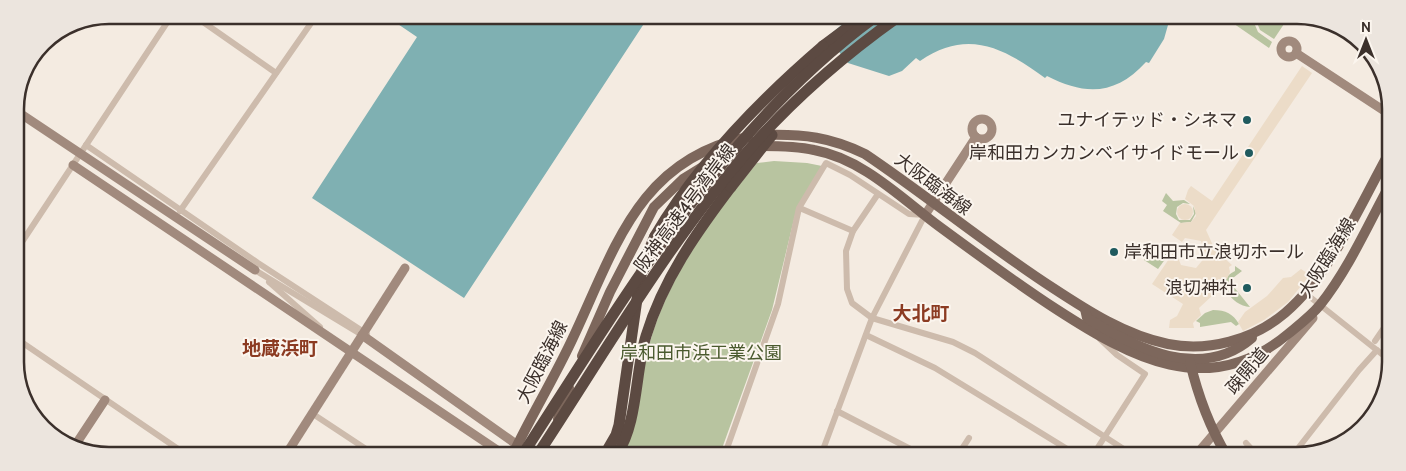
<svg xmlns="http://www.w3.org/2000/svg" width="1406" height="471" font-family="Cabin,'Noto Sans JP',sans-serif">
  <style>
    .green { fill: #b8c4a0 }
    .plaza { fill: #ecdcc8 }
    .water { fill: #7fb0b2 }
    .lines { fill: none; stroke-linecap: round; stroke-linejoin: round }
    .street { stroke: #cdbbac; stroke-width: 6 }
    .secondary { stroke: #a18a7d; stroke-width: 9 }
    .primary { stroke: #7d675c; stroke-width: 10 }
    .highway { stroke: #5c4a42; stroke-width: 11 }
    .secondary-bridge { stroke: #a18a7d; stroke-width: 9 }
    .highway-bridge { stroke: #5c4a42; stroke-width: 11 }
    .poi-dot { fill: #1f5a5e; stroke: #fbf5ee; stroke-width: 2 }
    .labels { text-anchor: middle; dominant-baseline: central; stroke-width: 4; stroke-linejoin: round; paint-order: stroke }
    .poi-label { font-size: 18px; fill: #3b302b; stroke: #fbf5ee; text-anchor: end }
    .street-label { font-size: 18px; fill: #3b302b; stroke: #fbf5ee }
    .park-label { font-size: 18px; fill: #4a5a2e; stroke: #fbf5ee }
    .neighbourhood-label { font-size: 19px; font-weight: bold; fill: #8c3b22; stroke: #fbf5ee }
    .rim { fill: none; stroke: #3b302b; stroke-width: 2.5 }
  </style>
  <rect width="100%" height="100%" fill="#f4ebe1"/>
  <g class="green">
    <polygon points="1252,18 1258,32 1272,42 1269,48 1227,19"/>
    <polygon points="1255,18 1288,18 1274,39 1260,30"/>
    <path d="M774,161L807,163L822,166L797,207L772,310L720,454H624C641,418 639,380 650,342C669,275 713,216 757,163Z"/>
    <polygon points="1166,193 1173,201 1184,200 1190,204 1183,203 1177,207 1176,214 1179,220 1190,220 1194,214 1193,206 1196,213 1191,222 1181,223 1163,211 1167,205 1162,201"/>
    <polygon points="1154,244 1169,254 1158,269 1144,260"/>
    <path d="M1235,266L1242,271L1229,281L1250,307C1231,306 1214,280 1235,271Z"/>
    <path d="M1213,310C1226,310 1233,314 1239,324L1236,326L1231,322L1200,327V323L1196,321L1205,313Z"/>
  </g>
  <g class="plaza">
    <polygon points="1302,66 1312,73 1206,230 1215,250 1232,265 1229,267 1230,272 1227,279 1218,279 1213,295 1199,308 1201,315 1193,323 1194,328 1169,328 1170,320 1177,316 1183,304 1152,284 1175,250 1181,265 1196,268 1206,256 1201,241 1185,238 1182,242 1172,235 1180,223 1191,222 1196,216 1194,206 1185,199 1188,190 1191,186 1212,201"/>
    <circle cx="1185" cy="212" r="8"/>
    <polygon points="1301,269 1310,275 1288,302 1264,320 1243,331 1238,322 1245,312 1267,296 1283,278 1291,277"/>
  </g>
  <g class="water">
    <polygon points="386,16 649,16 464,298 312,198 417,37"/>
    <path d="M851,17L1170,18L1164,39L1149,63L1146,62C1116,95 1086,96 1047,76L1045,78C1004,48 968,28 920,61L916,58L902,71L889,76L848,63L827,37Z"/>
  </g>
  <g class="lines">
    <g class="street">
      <polyline points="193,15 276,73"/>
      <polyline points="86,145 258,263 367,334"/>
      <polyline points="878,194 853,231 846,251 847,289 852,303 872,318 953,342 975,353 1133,455"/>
      <polyline points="802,209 853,231"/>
      <polyline points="180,211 316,16"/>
      <polyline points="16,251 172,15"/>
      <polyline points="255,270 362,335"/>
      <polyline points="269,282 320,327"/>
      <polyline points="1305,293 1388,359"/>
      <polyline points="866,335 935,368 1077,455"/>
      <polyline points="17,339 184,453"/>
      <polyline points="1375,341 1388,322"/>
      <polyline points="837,411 922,455"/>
      <polyline points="313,414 372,453"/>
      <polyline points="1246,443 1258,456"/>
      <polyline points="725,454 778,304 799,208 826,163 850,175 909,214 925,215 872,318 821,455"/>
      <polyline points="958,455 969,438"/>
      <polyline points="1093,455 1145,374 1117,355 1100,339"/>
      <polyline points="1292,456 1359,370 1377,350"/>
    </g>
    <g class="secondary">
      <circle cx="1289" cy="49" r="8"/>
      <polyline points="1296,53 1389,114"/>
      <circle cx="982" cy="129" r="10"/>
      <polyline points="73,165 503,454"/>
      <polyline points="925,215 976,137"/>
      <polyline points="362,335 523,449"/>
      <polyline points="74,447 105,400"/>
      <polyline points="287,453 405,268"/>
      <polyline points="1195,456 1313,318"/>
    </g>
    <g class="primary">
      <path d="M765,135C804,134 830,137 865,154C929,197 988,246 1053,288C1088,311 1125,335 1168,344C1208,352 1253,340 1285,313C1331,274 1360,205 1389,153"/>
      <path d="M759,146C777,146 796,146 814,150C863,159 901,198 940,227C978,255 1016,283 1056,309C1130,357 1208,401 1288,334C1299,325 1311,316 1320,305C1348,270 1368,225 1389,186"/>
      <path d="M1085,309L1087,318C1135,348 1201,382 1252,338"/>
      <polyline points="582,356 610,292 654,207 683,179 730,150 737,149"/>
      <path d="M1190,362C1198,396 1209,426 1227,456"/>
      <polyline points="558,419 569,388"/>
      <path d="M513,454C531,416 553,380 571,342C614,252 637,159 748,137"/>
    </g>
    <g class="highway">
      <polyline points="823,46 862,17"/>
      <polyline points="605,454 616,435 619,425 639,285 644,262 655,236"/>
      <path d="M617,454C638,423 635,372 646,336C663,280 696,233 731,187"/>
    </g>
    <polyline class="secondary-bridge" points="15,110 255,270"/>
    <g class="highway-bridge">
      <polyline points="731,187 772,135"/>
      <path d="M655,236C698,163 759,101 823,46"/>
      <path d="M523,454C625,297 721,130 875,17"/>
      <path d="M538,454C607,349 671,238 754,144C797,96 846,54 898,17"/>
    </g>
  </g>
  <g class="poi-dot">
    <circle cx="1247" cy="120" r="5"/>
    <circle cx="1249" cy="153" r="5"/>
    <circle cx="1114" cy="252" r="5"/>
    <circle cx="1247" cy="288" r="5"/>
  </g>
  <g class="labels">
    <g class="poi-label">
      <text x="1237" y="120">ユナイテッド・シネマ</text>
      <text x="1239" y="153">岸和田カンカンベイサイドモール</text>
      <text x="1124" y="252" text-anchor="start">岸和田市立浪切ホール</text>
      <text x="1237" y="288">浪切神社</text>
    </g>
    <g class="street-label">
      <text transform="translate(933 184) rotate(37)">大阪臨海線</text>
      <text transform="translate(685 208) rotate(-53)">阪神高速4号湾岸線</text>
      <text transform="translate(1327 258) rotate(-58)">大阪臨海線</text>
      <text transform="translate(542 362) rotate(-63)">大阪臨海線</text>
      <text transform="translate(1247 371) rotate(-50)">疎開道</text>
    </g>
    <g class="park-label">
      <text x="701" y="353">岸和田市浜工業公園</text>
    </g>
    <g class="neighbourhood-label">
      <text x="921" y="313">大北町</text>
      <text x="280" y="348">地蔵浜町</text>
    </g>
  </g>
  <path d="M0 0H1406V471H0ZM109 24H1297A85 85 0 0 1 1382 109V362A85 85 0 0 1 1297 447H109A85 85 0 0 1 24 362V109A85 85 0 0 1 109 24Z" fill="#ece5de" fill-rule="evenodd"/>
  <path class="rim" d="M109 24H1297A85 85 0 0 1 1382 109V362A85 85 0 0 1 1297 447H109A85 85 0 0 1 24 362V109A85 85 0 0 1 109 24Z"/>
  <g transform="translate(1366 40)" stroke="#fbf5ee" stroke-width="4" paint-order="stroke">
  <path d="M0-4L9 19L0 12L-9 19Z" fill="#3b302b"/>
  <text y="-8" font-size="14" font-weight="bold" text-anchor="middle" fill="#3b302b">N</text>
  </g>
</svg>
